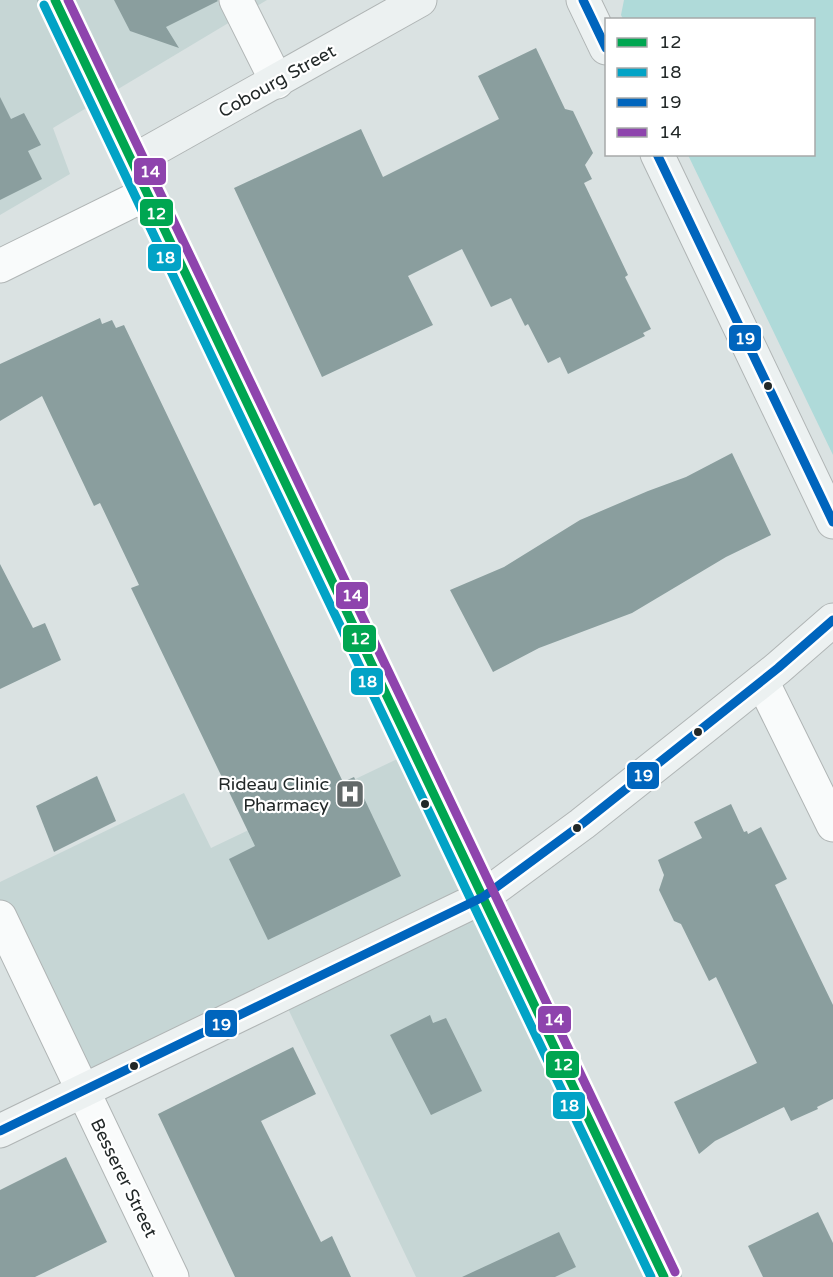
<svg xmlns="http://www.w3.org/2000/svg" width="833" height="1277" font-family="'Varela Round',sans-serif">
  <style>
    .built { fill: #c6d6d5 }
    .green { fill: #afdad9 }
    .building { fill: #8a9e9e }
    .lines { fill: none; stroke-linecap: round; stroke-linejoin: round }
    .street-casing { stroke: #b0b5b5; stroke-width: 35 }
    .secondary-casing { stroke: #b0b5b5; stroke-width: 35 }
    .primary-casing { stroke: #92a9a9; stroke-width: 35 }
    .street { stroke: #f9fbfb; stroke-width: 33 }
    .secondary { stroke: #ecf1f1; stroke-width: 33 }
    .primary { stroke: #dde9e9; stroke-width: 33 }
    .bus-1-casing { stroke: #fff; stroke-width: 14 }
    .bus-2-casing { stroke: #fff; stroke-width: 14 }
    .bus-3-casing { stroke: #fff; stroke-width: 14 }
    .bus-4-casing { stroke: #fff; stroke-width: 14 }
    .bus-1 { stroke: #00a651; stroke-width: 9 }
    .bus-2 { stroke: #02a3c6; stroke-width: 9 }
    .bus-3 { stroke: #0065bd; stroke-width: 9 }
    .bus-4 { stroke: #8e44ad; stroke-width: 9 }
    .bus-dot { fill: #222828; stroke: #fff; stroke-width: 2 }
    .labels { text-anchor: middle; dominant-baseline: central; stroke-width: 4.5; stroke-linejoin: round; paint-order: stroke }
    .street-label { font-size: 18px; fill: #222828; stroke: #fff }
    .poi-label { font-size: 18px; fill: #222828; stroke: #fff; text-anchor: end }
    .line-badge { stroke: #fff; stroke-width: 2 }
    .badge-label { font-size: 16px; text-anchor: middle; font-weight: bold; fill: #fff }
  </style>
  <rect width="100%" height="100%" fill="#dae2e2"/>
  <g class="built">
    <polygon points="0,0 267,0 53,128 70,174 0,215"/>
    <polygon points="414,751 664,1277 416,1277 281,994 82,1091 0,917 0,882 184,793 211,848"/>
  </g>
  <polygon class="green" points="624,0 833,0 833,455 688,155 814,154 814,20 623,19 621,15"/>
  <g class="building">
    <polygon points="114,0 217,0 218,1 166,27 179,48 130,31"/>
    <polygon points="536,48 565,109 573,111 593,153 585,165 592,179 584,183 628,275 625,277 651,329 643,333 645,336 568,374 560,357 548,363 528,324 525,326 511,298 491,307 462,249 408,276 433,325 322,377 234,188 361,129 383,177 499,119 478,76"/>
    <polygon points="0,97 11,119 24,113 41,145 28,151 42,179 0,200"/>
    <polygon points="100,318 102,324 112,320 116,328 124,325 343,782 354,777 401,876 268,940 229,859 255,846 131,588 139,585 100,503 94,506 42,396 0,421 0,364"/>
    <polygon points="732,453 771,535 726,557 632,613 539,648 493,672 450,590 504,567 580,520 648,491 686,477"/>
    <polygon points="0,564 33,628 45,623 61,660 0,689"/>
    <polygon points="97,776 116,821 54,852 36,806"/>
    <polygon points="731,804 744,832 747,831 748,834 761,827 787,879 775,885 833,1005 833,1099 817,1107 818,1109 791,1121 784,1107 715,1141 699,1154 674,1102 757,1063 716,977 709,981 681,924 674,921 659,890 664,875 658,860 702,838 694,822"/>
    <polygon points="430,1015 433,1023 446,1018 482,1091 431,1115 390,1035"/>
    <polygon points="293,1047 316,1094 261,1121 321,1242 332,1236 351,1277 235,1277 158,1114"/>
    <polygon points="66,1157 107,1242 35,1277 0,1277 0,1190"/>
    <polygon points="818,1212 833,1243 833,1277 763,1277 748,1246"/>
    <polygon points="559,1232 576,1267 555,1277 462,1277"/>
  </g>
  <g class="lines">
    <g class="street-casing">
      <g id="street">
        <polyline points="236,0 277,82"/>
        <polyline points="0,266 148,193"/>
        <polyline points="762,681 833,825"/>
        <polyline points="0,917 172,1277"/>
      </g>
    </g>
    <g class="secondary-casing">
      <g id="secondary">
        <polyline points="583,0 606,48"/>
        <polyline points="657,154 833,522"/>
        <polyline points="133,161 420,0"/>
        <polyline points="0,1131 483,897 582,824 703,728 778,668 833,620"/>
      </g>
    </g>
    <g class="primary-casing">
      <polyline id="primary" points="55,0 664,1277"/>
    </g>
    <use href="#street" class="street"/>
    <use href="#secondary" class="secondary"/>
    <use href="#primary" class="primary"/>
    <g class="bus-1-casing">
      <polyline id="bus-1" points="55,0 664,1277"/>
    </g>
    <g class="bus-2-casing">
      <polyline id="bus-2" points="44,5 651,1277"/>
    </g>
    <g class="bus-3-casing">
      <g id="bus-3">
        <polyline points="583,0 606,48"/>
        <polyline points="657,154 833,522"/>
        <polyline points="0,1131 483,897 582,824 778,668 833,620"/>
      </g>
    </g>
    <g class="bus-4-casing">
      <polyline id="bus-4" points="68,0 675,1272"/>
    </g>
    <use href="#bus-1" class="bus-1"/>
    <use href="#bus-2" class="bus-2"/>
    <use href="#bus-3" class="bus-3"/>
    <use href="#bus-4" class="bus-4"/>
  </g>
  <defs>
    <g id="hospital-square" transform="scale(1.5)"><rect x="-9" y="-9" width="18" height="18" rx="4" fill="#626969" stroke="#fff"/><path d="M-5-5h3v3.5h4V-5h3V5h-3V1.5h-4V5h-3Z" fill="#fff"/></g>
  </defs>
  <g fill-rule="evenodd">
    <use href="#hospital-square" x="350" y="794"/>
  </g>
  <g class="bus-dot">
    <circle cx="768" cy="386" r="5"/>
    <circle cx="698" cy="732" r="5"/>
    <circle cx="425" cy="804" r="5"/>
    <circle cx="577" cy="828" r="5"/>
    <circle cx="134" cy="1066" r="5"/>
  </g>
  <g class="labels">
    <g class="street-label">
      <text transform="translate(277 81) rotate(-29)">Cobourg Street</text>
      <text transform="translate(124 1178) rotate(64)">Besserer Street</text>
    </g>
    <g class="poi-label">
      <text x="329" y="784">Rideau Clinic<tspan x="329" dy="21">Pharmacy</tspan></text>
    </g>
  </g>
  <g class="line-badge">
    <rect x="133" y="157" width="34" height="29" rx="6" fill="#8e44ad"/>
    <rect x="139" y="198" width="35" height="29" rx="6" fill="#00a651"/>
    <rect x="147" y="243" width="35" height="29" rx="6" fill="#02a3c6"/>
    <rect x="728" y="324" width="34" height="28" rx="6" fill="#0065bd"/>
    <rect x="335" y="581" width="34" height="29" rx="6" fill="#8e44ad"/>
    <rect x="342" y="624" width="35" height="29" rx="6" fill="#00a651"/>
    <rect x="350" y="667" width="34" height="29" rx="6" fill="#02a3c6"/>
    <rect x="626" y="761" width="34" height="29" rx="6" fill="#0065bd"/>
    <rect x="537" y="1005" width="35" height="29" rx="6" fill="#8e44ad"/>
    <rect x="204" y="1009" width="34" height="29" rx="6" fill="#0065bd"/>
    <rect x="545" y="1050" width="35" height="29" rx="6" fill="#00a651"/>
    <rect x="552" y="1091" width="34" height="29" rx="6" fill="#02a3c6"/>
  </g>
  <g class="badge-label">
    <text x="150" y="177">14</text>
    <text x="156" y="219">12</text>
    <text x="165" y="263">18</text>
    <text x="745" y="344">19</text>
    <text x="352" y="601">14</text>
    <text x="360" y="644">12</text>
    <text x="367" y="687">18</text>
    <text x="643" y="781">19</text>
    <text x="554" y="1025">14</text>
    <text x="221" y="1030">19</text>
    <text x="563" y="1070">12</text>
    <text x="569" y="1111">18</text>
  </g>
  <rect x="605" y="18" width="210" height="138" fill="#ffffff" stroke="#a7a9a9" stroke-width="1.5"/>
  <rect x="617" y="38" width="30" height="9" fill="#00a651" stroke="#a7a9a9" stroke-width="1.5"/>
  <text x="659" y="48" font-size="18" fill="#222828">12</text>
  <rect x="617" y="68" width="30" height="9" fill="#02a3c6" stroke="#a7a9a9" stroke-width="1.5"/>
  <text x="659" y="78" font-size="18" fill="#222828">18</text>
  <rect x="617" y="98" width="30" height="9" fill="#0065bd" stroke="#a7a9a9" stroke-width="1.5"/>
  <text x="659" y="108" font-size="18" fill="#222828">19</text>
  <rect x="617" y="128" width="30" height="9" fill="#8e44ad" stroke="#a7a9a9" stroke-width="1.5"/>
  <text x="659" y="138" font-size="18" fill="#222828">14</text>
</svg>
